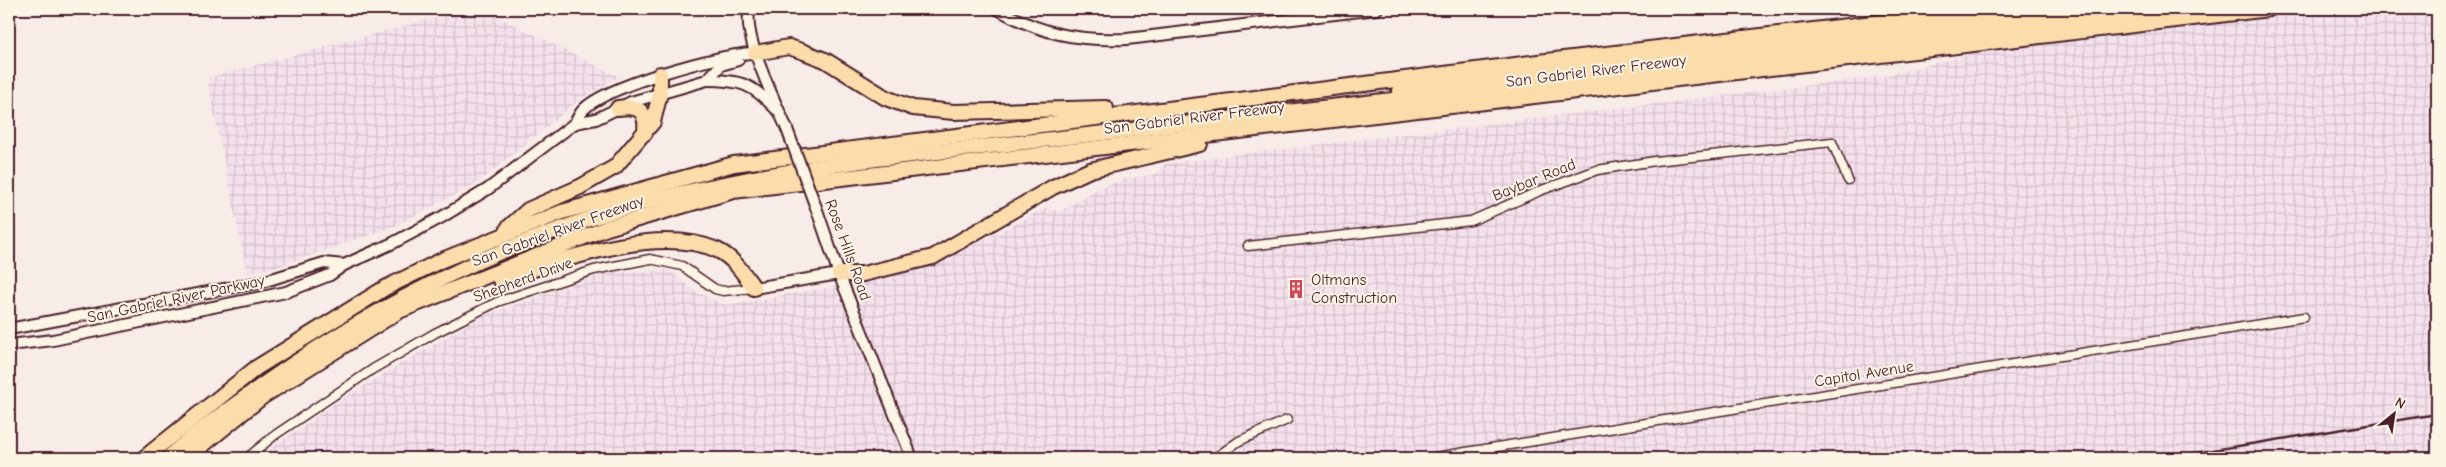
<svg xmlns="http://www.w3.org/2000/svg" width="2446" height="467" font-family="'Comic Neue',sans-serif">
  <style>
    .industrial { fill: url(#industrial-grid) }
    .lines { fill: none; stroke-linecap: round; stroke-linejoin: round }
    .street-casing { stroke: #4a1f2b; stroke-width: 11 }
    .secondary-casing { stroke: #4a1f2b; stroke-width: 14 }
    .highway-casing { stroke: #4a1f2b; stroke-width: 18 }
    .street { stroke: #fcf5e5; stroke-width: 8 }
    .secondary { stroke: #fcf5e5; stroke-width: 10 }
    .highway { stroke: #faddab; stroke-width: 14 }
    .rail { stroke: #4a1f2b; stroke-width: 2.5 }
    .secondary-bridge-casing { stroke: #4a1f2b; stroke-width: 14; stroke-linecap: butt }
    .secondary-bridge { stroke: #fcf5e5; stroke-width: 10 }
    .labels { text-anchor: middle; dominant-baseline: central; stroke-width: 4; stroke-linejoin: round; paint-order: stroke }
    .street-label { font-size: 16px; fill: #4a1f2b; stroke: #fcf5e5 }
    .poi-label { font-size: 16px; fill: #4a1f2b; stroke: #fcf5e5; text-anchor: start }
  </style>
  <defs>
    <pattern id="industrial-grid" width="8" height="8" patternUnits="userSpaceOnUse" patternTransform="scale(1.25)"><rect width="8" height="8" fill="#f4e1eb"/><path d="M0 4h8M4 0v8" fill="none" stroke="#d3c1ca"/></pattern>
  </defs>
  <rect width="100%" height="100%" fill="#f8ece8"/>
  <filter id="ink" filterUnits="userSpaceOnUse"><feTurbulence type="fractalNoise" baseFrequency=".02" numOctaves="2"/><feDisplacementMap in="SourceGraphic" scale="10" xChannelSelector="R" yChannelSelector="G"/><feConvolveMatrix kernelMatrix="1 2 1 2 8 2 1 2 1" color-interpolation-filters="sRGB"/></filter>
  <g filter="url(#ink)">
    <g class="industrial">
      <polygon points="469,9 483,9 619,77 582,98 479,182 395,226 280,266 247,273 207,78"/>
      <polygon points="2246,9 2437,9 2437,458 257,458 340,400 482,316 609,272 669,270 696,292 726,305 882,278 964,250 1047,207 1059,212 1097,189 1127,178 1153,175 1164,165 1170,163 1884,76 2036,38"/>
    </g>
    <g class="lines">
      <g class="street-casing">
        <g id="street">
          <polyline points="1248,246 1471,221 1542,190 1597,170 1655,161 1832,142 1848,180"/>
          <polyline points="247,458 275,435 373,369 435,333 497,302 594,270 650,259 682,266 715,289 723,291 754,288"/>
          <polyline points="1215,458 1239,441 1287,420"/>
          <polyline points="1429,458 2304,317"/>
        </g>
      </g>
      <g class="secondary-casing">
        <g id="secondary">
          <path d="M750,9C741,34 776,103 787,129"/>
          <path d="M997,9C1042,34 1076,41 1127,39L1377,9"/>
          <path d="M707,80C741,80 752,84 776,109"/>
          <polyline points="575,123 596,119 631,102 707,80 721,65 738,60"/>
          <polyline points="818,213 839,274 912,458"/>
          <polyline points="754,288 839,274"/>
          <polyline points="9,329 262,282 324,263 344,265"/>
          <path d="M9,345L53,340L286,292L330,275L344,265L393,243L442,217L488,189L575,123C577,119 580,113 583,110C605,86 722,53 755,53"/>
        </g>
      </g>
      <g class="highway-casing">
        <g id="highway">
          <polyline points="755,53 789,47 804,52 825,60 886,98 913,108 954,112 1106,108"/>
          <polyline points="1399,91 1538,72 2086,9"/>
          <path d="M618,108C640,105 647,111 645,133"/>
          <polyline points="508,228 528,210 580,187 615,167 653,122 660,93 660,74"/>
          <polyline points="839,274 863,274 933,257 1053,187 1090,170 1200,144"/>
          <path d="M500,280C560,261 656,224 717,250C734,258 744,274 754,288"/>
          <polyline points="144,458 256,368 385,288 442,260 562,212 734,164 1538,62 1993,9"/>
          <path d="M168,458C196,432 229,409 261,386C367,311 486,250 611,212C697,186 786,171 876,159L2171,11"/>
          <polyline points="187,458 262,397 399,311 607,228 733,191 2269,9"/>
        </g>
      </g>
      <use href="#street" class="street"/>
      <use href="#secondary" class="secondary"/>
      <use href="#highway" class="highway"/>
      <polyline class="rail" points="2164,458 2437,414"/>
      <g class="secondary-bridge-casing">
        <polyline id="secondary-bridge" points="787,129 818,213"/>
      </g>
      <use href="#secondary-bridge" class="secondary-bridge"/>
    </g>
  </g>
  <defs>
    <g id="building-bare" transform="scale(1.5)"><path d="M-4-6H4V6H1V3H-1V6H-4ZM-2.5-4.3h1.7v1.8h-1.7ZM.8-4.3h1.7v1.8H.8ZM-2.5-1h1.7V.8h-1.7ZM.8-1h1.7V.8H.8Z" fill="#d1495b" stroke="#fcf5e5" stroke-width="2.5" paint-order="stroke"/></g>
  </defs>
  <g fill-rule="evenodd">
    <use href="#building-bare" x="1296" y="289"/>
  </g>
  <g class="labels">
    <g class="street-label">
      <text transform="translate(1596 71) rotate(-7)">San Gabriel River Freeway</text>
      <text transform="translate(1194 118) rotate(-7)">San Gabriel River Freeway</text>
      <text transform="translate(1534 180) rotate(-22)">Baybar Road</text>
      <text transform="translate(558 231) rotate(-20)">San Gabriel River Freeway</text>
      <text transform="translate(848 250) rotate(70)">Rose Hills Road</text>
      <text transform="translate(523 280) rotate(-20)">Shepherd Drive</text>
      <text transform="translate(176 299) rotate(-12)">San Gabriel River Parkway</text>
      <text transform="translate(1864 374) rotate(-9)">Capitol Avenue</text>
    </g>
    <g class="poi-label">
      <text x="1311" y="280">Oltmans<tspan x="1311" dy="18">Construction</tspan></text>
    </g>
  </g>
  <rect width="2446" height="467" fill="none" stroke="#fcf5e5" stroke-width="30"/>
  <rect x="15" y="15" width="2416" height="437" fill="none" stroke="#4a1f2b" stroke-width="2" filter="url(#ink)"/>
  <g transform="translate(2394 414) rotate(30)" stroke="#fcf5e5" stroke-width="4" paint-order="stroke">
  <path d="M0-4L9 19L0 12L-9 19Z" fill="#4a1f2b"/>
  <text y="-8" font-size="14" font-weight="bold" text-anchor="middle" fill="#4a1f2b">N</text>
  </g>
</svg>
